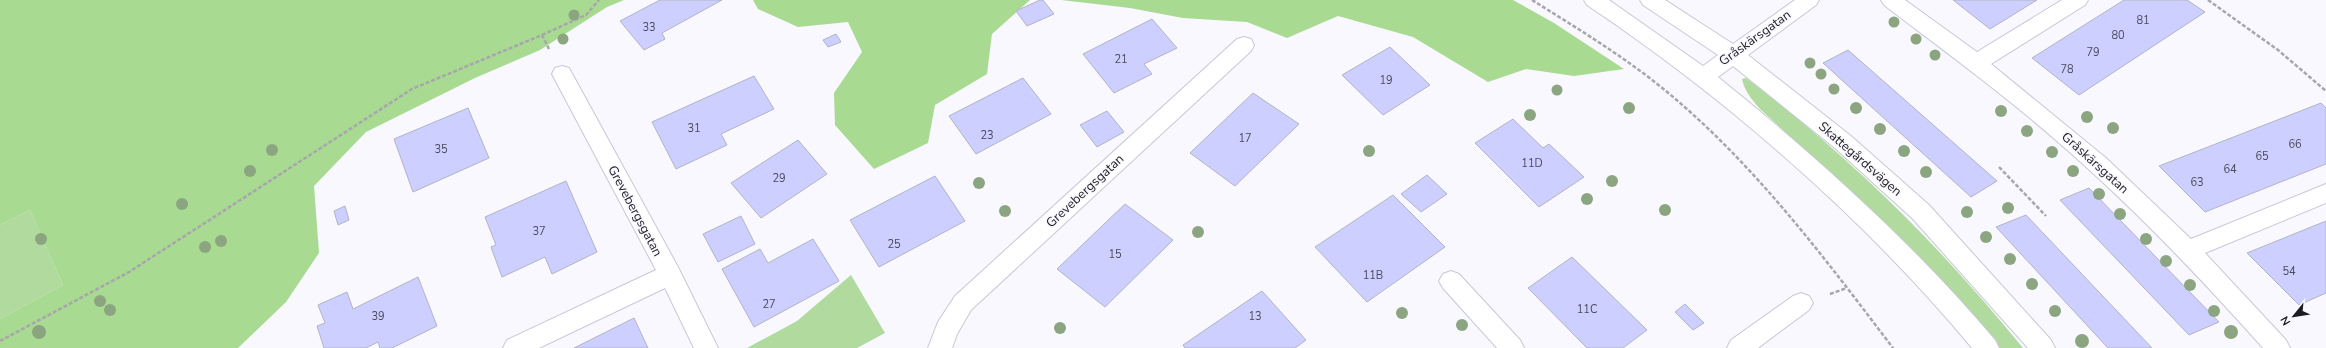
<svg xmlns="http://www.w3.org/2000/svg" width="2326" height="348" font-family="'Nunito Sans',sans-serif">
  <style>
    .green { fill: #b1da9e }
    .forest { fill: #a8da91 }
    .building { fill: #cccfff; stroke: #b2b4c2 }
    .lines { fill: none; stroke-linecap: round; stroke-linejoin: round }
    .minor-casing { stroke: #c6c8d7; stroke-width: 2 }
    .path { stroke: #a6a6ac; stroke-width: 2.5; stroke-dasharray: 4 2; stroke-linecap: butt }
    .minor { fill: #fff; fill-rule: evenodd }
    .tree { fill: #8ca581 }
    .labels { text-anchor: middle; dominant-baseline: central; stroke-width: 3; stroke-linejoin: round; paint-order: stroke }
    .number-label { font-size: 11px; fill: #494a59 }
    .street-label { font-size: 13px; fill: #1d1d22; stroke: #f8f8fe }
  </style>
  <rect width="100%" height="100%" fill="#f8f8fe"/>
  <g class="green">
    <path d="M1746,78C1850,156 1941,247 2023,348H1999L1858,199L1760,109C1752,100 1744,90 1742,79Z"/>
    <polygon points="30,210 63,285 0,319 0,225"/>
    <polygon points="851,275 885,333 857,348 747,348 797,321"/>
  </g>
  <g class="forest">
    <polygon points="0,0 624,0 607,7 540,50 475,78 366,132 314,186 319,253 286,302 238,348 0,348 0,319 63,285 30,210 0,225"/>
    <polygon points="753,0 1030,0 992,34 987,74 935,105 928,143 874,169 835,125 834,93 862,52 848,22 798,27 758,9"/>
    <polygon points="1061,0 1513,0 1554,23 1624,69 1574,76 1526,69 1488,82 1413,37 1338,16 1287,38 1247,22 1183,18 1130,8"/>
  </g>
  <g class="building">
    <polygon points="660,0 722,0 662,33 665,39 644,50 620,21"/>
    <polygon points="1040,0 1043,0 1054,14 1027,26 1016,11"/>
    <polygon points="1953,0 2037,0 1990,29"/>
    <polygon points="2124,0 2187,0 2205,12 2079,95 2032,58"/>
    <polygon points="1152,19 1177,48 1144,64 1152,74 1114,93 1083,54"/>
    <polygon points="836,34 841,42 828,47 823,40"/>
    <polygon points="1390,47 1430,85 1383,115 1342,75"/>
    <polygon points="1848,50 1997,181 1971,197 1823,63"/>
    <polygon points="754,76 774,109 721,134 727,145 676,169 652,122"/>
    <polygon points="1023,78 1051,114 976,154 949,116"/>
    <polygon points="1253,93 1299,124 1235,186 1190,153"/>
    <polygon points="2321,103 2326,108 2326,164 2205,212 2159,166"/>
    <polygon points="468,108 489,158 413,192 394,139"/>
    <polygon points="1107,111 1124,132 1097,147 1080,125"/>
    <polygon points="1513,119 1543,148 1549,144 1584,177 1539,207 1475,143"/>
    <polygon points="798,140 827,174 761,218 731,183"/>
    <polygon points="1427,175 1447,194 1421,212 1401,194"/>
    <polygon points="935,176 965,221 879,267 850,220"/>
    <polygon points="566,181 597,252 552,274 545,257 502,277 491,247 496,245 485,217"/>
    <polygon points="2089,188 2219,322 2189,335 2060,200"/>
    <polygon points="1393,195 1445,247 1367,302 1315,247"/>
    <polygon points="1125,204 1173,240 1105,307 1057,269"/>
    <polygon points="345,206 349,220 338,225 334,211"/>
    <polygon points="2026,215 2152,348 2108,348 1996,227"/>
    <polygon points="741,216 755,244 718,262 703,234"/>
    <polygon points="2326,221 2326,293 2299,305 2247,253"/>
    <polygon points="813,239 839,281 754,327 722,269 760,249 768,263"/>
    <polygon points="1572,257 1647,330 1623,348 1587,348 1528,288"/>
    <polygon points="418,277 437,326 392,348 380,348 378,342 366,348 324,348 317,326 325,323 318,305 347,292 353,309"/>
    <polygon points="1262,291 1306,340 1295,348 1185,348 1183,345"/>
    <polygon points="1685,304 1704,323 1693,330 1675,312"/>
    <polygon points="634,318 648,348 574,348"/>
  </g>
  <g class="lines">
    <g class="minor-casing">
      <g id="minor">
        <path d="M1584,0H1609L1703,66L1718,55L1643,5L1640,0H1665L1733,44L1795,0H1819L1816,5L1748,55L1851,136L1929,205L2051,340L2055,348H2028L1913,219L1835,148L1733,66L1718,77C1817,157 1913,243 1995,340L1999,348H1972C1864,218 1727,99 1587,5Z"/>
        <path d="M1881,0H1905L1977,52L2062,0H2088L2085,5L1991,64L2106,158L2191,239L2326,184V203L2205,253L2286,340L2290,348H2263C2198,275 2131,205 2058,142C2002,93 1943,50 1884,5Z"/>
        <polygon points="1244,37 1251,39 1254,45 1251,51 971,310 957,334 952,348 928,348 938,322 955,296 1237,39"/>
        <polygon points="562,66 569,68 678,267 718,348 694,348 665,288 539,348 503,348 507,340 656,270 552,74 555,68"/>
        <polygon points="1451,271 1459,274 1520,340 1524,348 1497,348 1443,288 1439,281 1443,274"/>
        <polygon points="1801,293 1809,296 1813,303 1809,310 1758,348 1727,348 1731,340 1793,296"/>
      </g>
    </g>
    <g class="path">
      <path d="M1532,0C1572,25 1613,50 1651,79C1747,154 1820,252 1893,348"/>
      <polyline points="2208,0 2278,50 2326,91"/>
      <polyline points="542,35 586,15 599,0"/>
      <polyline points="1999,167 2046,216"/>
      <polyline points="1830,294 1847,288"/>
      <polyline points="0,341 129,272 412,89 542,35 549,49"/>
    </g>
    <use href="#minor" class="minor"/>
  </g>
  <g class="tree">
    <circle cx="574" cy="15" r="5.5"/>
    <circle cx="1894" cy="22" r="5.5"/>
    <circle cx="563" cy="39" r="5.5"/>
    <circle cx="1916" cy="39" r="5.5"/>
    <circle cx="1935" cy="55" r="5.5"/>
    <circle cx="1810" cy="63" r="5.5"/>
    <circle cx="1821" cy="74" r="5.5"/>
    <circle cx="1834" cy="89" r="5.5"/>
    <circle cx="1557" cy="90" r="5.5"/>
    <circle cx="1629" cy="108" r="6"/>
    <circle cx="1856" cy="108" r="6"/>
    <circle cx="2001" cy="111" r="6"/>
    <circle cx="1530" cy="115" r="6"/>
    <circle cx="2087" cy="117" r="6"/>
    <circle cx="2113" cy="128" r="6"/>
    <circle cx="1880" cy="129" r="6"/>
    <circle cx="2027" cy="131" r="6"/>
    <circle cx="272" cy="150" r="6"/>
    <circle cx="1369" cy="151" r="6"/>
    <circle cx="1904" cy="151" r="6"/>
    <circle cx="2052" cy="152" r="6"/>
    <circle cx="250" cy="171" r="6"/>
    <circle cx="2073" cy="171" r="6"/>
    <circle cx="1926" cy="172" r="6"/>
    <circle cx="1612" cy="181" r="6"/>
    <circle cx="979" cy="183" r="6"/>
    <circle cx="2099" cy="194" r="6"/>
    <circle cx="1587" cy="199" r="6"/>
    <circle cx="182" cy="204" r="6"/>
    <circle cx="2008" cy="208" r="6"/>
    <circle cx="1665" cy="210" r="6"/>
    <circle cx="1005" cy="211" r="6"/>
    <circle cx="1967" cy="212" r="6"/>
    <circle cx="2120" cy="214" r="6"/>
    <circle cx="1198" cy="232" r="6"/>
    <circle cx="1986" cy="237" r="6"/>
    <circle cx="41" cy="239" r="6"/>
    <circle cx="2146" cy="239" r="6"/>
    <circle cx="221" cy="241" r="6"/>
    <circle cx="205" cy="247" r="6"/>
    <circle cx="2010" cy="259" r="6"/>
    <circle cx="2166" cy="261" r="6"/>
    <circle cx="2032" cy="284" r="6"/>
    <circle cx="2190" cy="285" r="6"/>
    <circle cx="100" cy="301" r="6"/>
    <circle cx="110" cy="310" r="6"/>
    <circle cx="2055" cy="311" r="6"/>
    <circle cx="2214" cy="311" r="6"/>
    <circle cx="1402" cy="313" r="6"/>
    <circle cx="1462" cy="325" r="6"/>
    <circle cx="1060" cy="328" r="6"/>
    <circle cx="39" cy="332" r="7"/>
    <circle cx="2231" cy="332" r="7"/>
    <circle cx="2082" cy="341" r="7"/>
  </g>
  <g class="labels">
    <g class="number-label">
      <text x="2143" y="20">81</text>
      <text x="649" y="27">33</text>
      <text x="2118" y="35">80</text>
      <text x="2093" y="52">79</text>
      <text x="1121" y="59">21</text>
      <text x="2067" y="69">78</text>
      <text x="1386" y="80">19</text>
      <text x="694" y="128">31</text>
      <text x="987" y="135">23</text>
      <text x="1245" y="138">17</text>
      <text x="2295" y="144">66</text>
      <text x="441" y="149">35</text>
      <text x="2262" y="156">65</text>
      <text x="1532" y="163">11D</text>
      <text x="2230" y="169">64</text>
      <text x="779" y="178">29</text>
      <text x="2197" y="182">63</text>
      <text x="539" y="231">37</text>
      <text x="894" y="244">25</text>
      <text x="1115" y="254">15</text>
      <text x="2289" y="271">54</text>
      <text x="1373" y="275">11B</text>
      <text x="769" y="304">27</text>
      <text x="1587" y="309">11C</text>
      <text x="378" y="316">39</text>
      <text x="1255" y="316">13</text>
    </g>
    <g class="street-label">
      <text transform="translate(1755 38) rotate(-36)">Gråskärsgatan</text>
      <text transform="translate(1860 159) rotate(41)">Skattegårdsvägen</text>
      <text transform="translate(2095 163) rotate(42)">Gråskärsgatan</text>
      <text transform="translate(1085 191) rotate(-43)">Grevebergsgatan</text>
      <text transform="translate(635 211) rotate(62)">Grevebergsgatan</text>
    </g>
  </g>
  <g transform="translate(2294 316) rotate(240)" stroke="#f8f8fe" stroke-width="3" paint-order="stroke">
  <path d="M0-3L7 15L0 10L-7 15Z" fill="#1d1d22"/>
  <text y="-6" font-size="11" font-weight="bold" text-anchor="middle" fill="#1d1d22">N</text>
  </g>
</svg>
